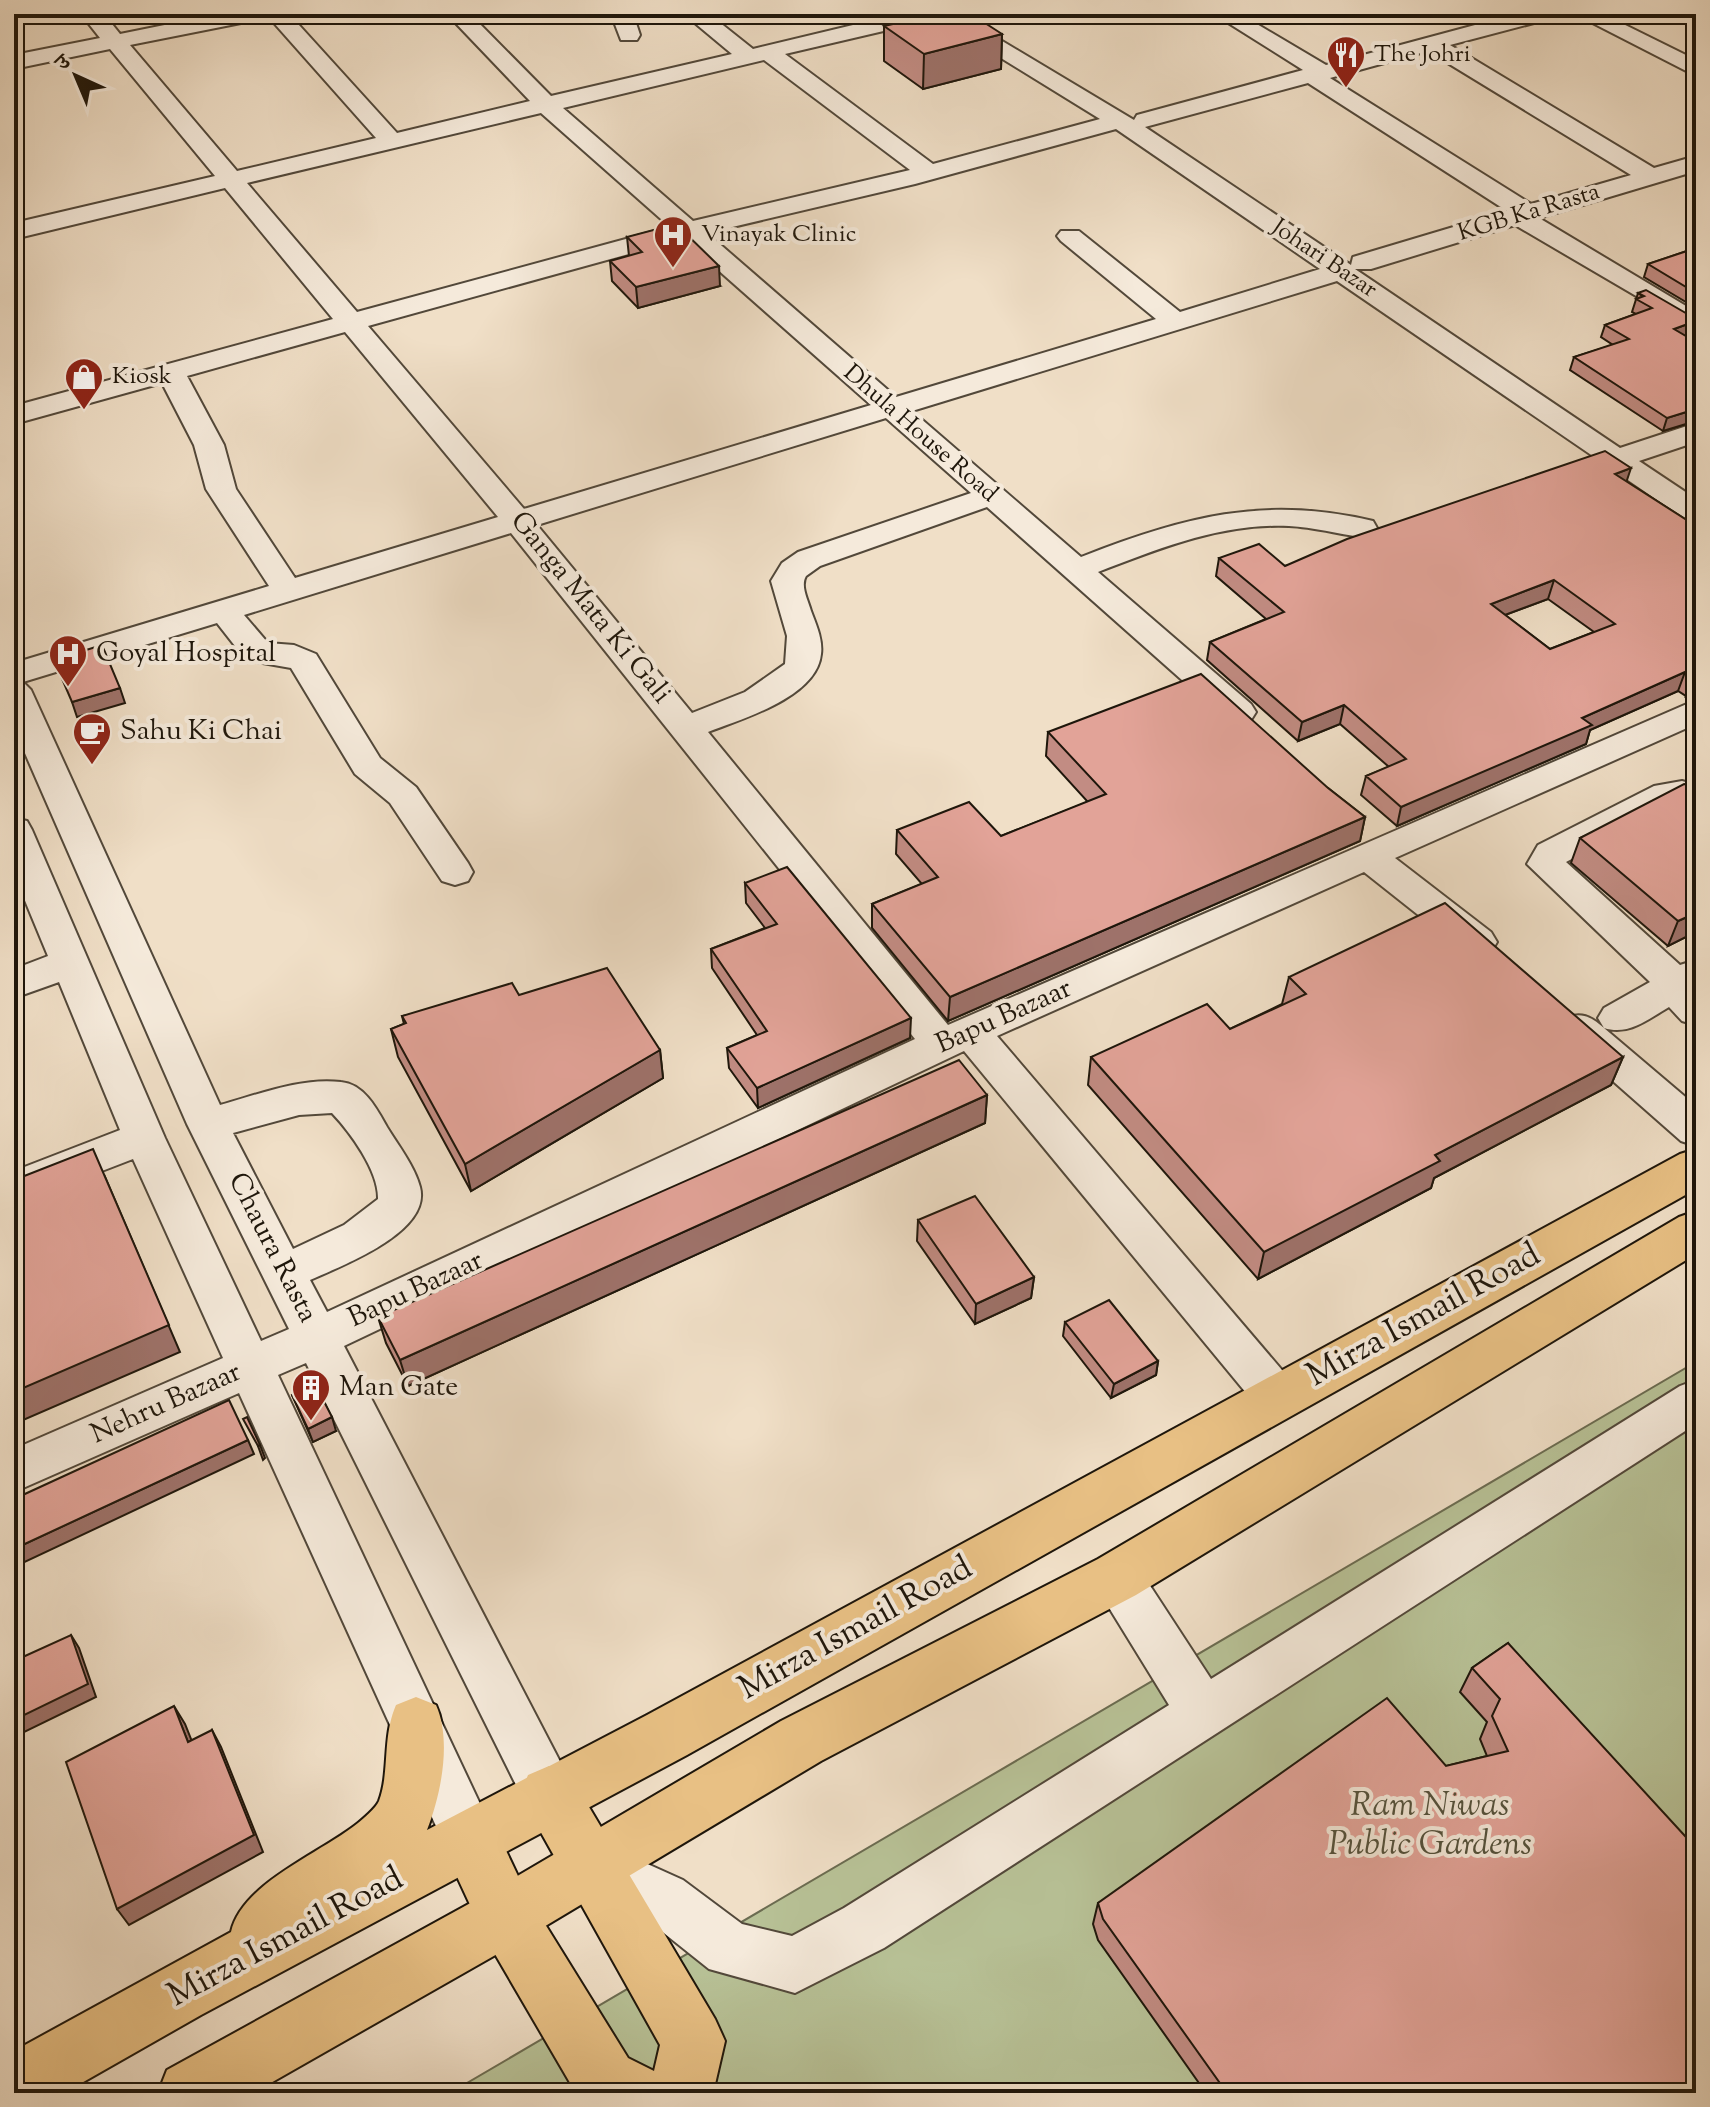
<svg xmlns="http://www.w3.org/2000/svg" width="1710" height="2107" font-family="'Sorts Mill Goudy','Noto Serif Devanagari',serif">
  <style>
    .green { fill: #b8c297; stroke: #6b6c51; stroke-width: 2 }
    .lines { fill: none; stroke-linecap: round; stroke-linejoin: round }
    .minor-casing { stroke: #52483a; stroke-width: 4 }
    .major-casing { stroke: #1e160b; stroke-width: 4 }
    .highway-casing { stroke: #1e160b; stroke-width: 4 }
    .minor { fill: #f5eadb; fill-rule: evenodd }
    .major { fill: #e8c084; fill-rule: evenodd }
    .highway { fill: #e8c084; fill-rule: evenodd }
    .wall { fill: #c28c83; stroke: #1e160b; stroke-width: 2; fill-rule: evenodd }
    .shaded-wall { fill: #9e726a; stroke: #1e160b; stroke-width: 2 }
    .building { fill: #e2a398; stroke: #1e160b; stroke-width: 2; fill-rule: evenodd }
    .labels { text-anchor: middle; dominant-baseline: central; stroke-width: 8; stroke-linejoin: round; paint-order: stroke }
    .far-poi-label { font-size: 24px; fill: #1e160b; stroke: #f5eadb; text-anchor: start }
    .far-street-label { font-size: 24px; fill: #1e160b; stroke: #f5eadb }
    .street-label { font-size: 28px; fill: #1e160b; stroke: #f5eadb }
    .poi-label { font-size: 28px; fill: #1e160b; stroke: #f5eadb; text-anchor: start }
    .near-street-label { font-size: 34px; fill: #1e160b; stroke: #f5eadb }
    .near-park-label { font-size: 34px; font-style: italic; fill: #54523c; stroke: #f5eadb }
  </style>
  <rect width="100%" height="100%" fill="#f0dfc7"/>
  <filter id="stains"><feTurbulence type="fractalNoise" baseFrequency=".0025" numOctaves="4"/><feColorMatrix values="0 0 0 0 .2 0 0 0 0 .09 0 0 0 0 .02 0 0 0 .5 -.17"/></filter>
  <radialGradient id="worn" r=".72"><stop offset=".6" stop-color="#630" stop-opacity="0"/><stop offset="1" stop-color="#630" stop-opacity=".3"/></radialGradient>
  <polygon class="green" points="1696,1362 1696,2093 450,2093"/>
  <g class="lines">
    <g class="minor-casing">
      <g id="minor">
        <path d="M81,14H104L120,34L219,14H262L251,21L130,45L237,171L376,138L266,14H289L397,133L530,101L447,14H470L551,96L732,54L684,14H709L753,49L899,14H938L935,19L785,54L933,164L1100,119L949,26L946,21L949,16L957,14L1134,120L1137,115L1303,70L1214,14H1240L1326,65L1516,14H1552L1549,19L1450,45L1654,168L1696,156V171L1539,218L1696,312V331L1515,225L1371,269H1355L1620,448L1696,423V442L1639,461L1696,499V522L1685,519L1337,281L912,411L1081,557C1182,517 1265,495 1373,521L1377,528L1373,535L1362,537C1338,534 1313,527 1289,526C1222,523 1160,548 1098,572L1251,704L1256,712L1251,720L1239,723L1227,720L987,507L820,566L806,576C800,586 808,600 811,611C816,624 823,640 821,654C817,697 742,719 708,732L948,1025L1696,700V724L1395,858L1491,932L1497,942L1491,952L1478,955L1465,952L1364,872L997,1036L1293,1383L1300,1397L1293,1411L1277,1417L1261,1411L964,1051L344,1346L568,1777L576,1795L568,1813L549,1821L530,1813L306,1363L278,1375L497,1840L489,1859L470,1867L451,1859L239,1393L14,1492V1449L223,1358L133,1159L14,1205V1171L120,1130L59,982L14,998V969L48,956L14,874V818L27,821L32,830L165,1138L261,1341L289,1329L187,1124L14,728V663L269,586L206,489L194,445L162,383L14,424V406L333,319L225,188L14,239V223L215,176L110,49L14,69V55L100,38ZM1428,51L1631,175L1531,204L1330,78ZM764,60L910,170L693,221L563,108ZM1308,83L1507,211L1353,257L1351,265L1145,127ZM541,113L670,227L357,312L247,183ZM1116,129L1320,269L1180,312L1079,231H1061L1057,236L1061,241L1156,319L896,397L707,233L915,184ZM683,239L871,405L524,509L368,326ZM345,332L498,517L295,578L236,489L224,445L187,376ZM886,418L971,493L798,552L782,563L771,581L787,636L785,664L745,692L692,713L537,525ZM511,533L915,1039L327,1312L310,1280C341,1266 432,1232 420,1187C415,1167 398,1145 387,1127C377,1109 364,1084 341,1082C301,1077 257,1095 220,1105L31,690L23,682L217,623L246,660L291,668L355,774L390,803L442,881L455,885L468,881L473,872L468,863L416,787L380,758L316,654L294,645L268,643L244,615ZM332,1113C350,1132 379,1171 378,1199L344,1225L293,1249L233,1133L299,1115Z"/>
        <polygon points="611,14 633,14 640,35 637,40 621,40"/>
        <polygon points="1575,14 1603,14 1696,60 1696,76"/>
        <path d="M1682,781L1696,785V812L1674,805L1566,862L1680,965L1696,960V1025L1682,1021L1669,1007C1648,1019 1629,1036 1604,1028L1696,1106V1146L1681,1141L1564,1038L1558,1028L1564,1018C1582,1012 1590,1016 1604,1028L1598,1018L1604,1008L1650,982L1527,864L1538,845L1654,786Z"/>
        <polygon points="1696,1380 1696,1424 884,1948 795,1993 709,1969 645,1918 573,1885 565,1866 573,1847 592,1839 683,1880 742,1924 792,1936 844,1908 1169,1705 1100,1593 1092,1577 1100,1561 1117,1554 1134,1561 1211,1679 1680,1386"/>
      </g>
    </g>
    <g class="major-casing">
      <polygon id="major" points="549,1766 570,1775 715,2019 725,2041 713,2093 576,2093 485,1937 440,1840 449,1819 470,1810 491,1819 527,1895 628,2058 654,2071 660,2045 520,1795 528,1775"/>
    </g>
    <g class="highway-casing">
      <g id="highway">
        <path d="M1696,1149V1189L687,1755L201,2015L64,2093H14V2051L231,1932C242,1883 321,1853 358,1823C364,1818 376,1808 379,1801C390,1772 382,1737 396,1705L416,1697L436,1705C452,1740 441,1795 427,1830L647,1715L1680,1154Z"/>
        <polygon points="1696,1211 1696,1254 1136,1595 821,1761 527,1937 253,2093 158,2093 167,2070 485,1895 781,1721 1098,1559 1679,1217"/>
      </g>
    </g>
    <use href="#minor" class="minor"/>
    <use href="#major" class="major"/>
    <use href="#highway" class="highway"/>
  </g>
  <g class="wall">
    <polygon points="930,20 1002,34 1001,69 923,89 884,61 884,26"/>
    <polygon points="627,237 720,286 638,308 612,281 610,261 629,256"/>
    <polygon points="1696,248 1696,308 1644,277 1648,264"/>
    <polygon points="1638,293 1694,333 1686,336 1696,342 1696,421 1663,431 1570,370 1574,357 1613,345 1601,337 1605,325 1636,314 1632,312"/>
    <path d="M1627,482L1696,526V691L1686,696L1678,691L1590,730L1586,744L1397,826L1361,795L1366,776L1389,767L1340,724L1298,741L1207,660L1210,642L1266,619L1216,576L1219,558L1285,566ZM1548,599L1594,632L1550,649L1505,615Z"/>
    <polygon points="1048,732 1328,788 1365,817 1360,841 948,1021 872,928 872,904 922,884 896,854 897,830 1001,836 1088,802 1046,756"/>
    <polygon points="1696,787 1696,932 1668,946 1571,863 1580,838"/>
    <polygon points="745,883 910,1038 758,1108 729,1068 727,1048 757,1035 712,968 711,949 765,928 746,903"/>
    <polygon points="1289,977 1623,1057 1611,1085 1434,1178 1431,1188 1258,1279 1088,1085 1091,1057 1230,1029 1282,1004"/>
    <polygon points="519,995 660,1050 663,1078 471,1191 398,1057 391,1029 404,1024 402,1016"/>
    <polygon points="987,1095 985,1123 408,1386 386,1343 378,1317"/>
    <polygon points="918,1220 1034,1277 1031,1298 975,1324 917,1241"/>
    <polygon points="1065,1322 1158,1361 1156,1375 1111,1398 1063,1336"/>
    <polygon points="292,1395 336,1431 313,1442"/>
    <polygon points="1508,1643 1696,2093 1206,2093 1098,1940 1093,1924 1098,1903 1446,1766 1487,1756 1480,1739 1487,1722 1460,1692 1472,1668"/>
  </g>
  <g class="shaded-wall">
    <polygon points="37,14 61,14 39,19"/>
    <polygon points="1002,34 1001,69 923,89 924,54"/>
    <polygon points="719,266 720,286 638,308 636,287"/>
    <polygon points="1696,321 1694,333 1670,341 1674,329"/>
    <polygon points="1696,409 1696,421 1663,431 1667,418"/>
    <polygon points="1631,468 1625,486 1615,474"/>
    <polygon points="1554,580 1548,599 1486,622 1491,604"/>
    <polygon points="1685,672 1678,691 1590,730 1586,744 1397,826 1401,807 1582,718"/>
    <polygon points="1696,676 1696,691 1686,696 1693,678"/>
    <polygon points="120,688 125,703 77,717 72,702"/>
    <polygon points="1344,705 1340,724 1298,741 1302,722"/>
    <polygon points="1365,817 1360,841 948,1021 950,997"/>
    <polygon points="1696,913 1696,932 1668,946 1678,921"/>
    <polygon points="911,1018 910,1038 758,1108 757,1088"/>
    <polygon points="660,1050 663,1078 471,1191 465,1164"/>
    <polygon points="1623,1057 1611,1085 1434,1178 1431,1188 1258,1279 1264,1252 1435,1155"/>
    <polygon points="987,1095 985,1123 408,1386 400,1360"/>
    <polygon points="105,1177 180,1352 14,1424 14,1392"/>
    <polygon points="1034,1277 1031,1298 975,1324 976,1304"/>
    <polygon points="1158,1361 1156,1375 1111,1398 1114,1384"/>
    <polygon points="332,1417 336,1431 313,1442 308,1429"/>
    <polygon points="248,1440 254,1454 14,1567 14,1549"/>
    <polygon points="260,1445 265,1458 263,1460 258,1446"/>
    <polygon points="71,1635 79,1648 96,1697 14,1737 14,1720"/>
    <polygon points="174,1706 185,1724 199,1759 188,1742"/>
    <polygon points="212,1730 221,1747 263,1852 129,1925 117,1909"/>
  </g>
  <g class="building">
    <polygon points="956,14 971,14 1002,34 924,54 884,26 924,17 930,20"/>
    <polygon points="676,224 719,266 636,287 610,261 642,252 627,237"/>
    <polygon points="1696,248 1696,293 1648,264"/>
    <polygon points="1646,290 1696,319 1696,321 1674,329 1696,342 1696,409 1667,418 1574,357 1629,339 1605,325 1652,308 1636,299 1644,296 1638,293"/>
    <path d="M1605,451L1631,468L1615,474L1696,526V676L1693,678L1685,672L1582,718L1592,725L1401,807L1366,776L1406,759L1344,705L1302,722L1210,642L1284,612L1219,558L1259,544L1285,566L1347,539ZM1554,580L1615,624L1550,649L1491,604Z"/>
    <polygon points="102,645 120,688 72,702 54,660"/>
    <polygon points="1201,674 1328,788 1365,817 950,997 872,904 938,877 897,830 969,802 1001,836 1106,794 1048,732"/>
    <polygon points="1684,784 1696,787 1696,913 1678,921 1580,838"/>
    <polygon points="787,867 911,1018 757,1088 727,1048 767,1031 711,949 777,924 745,883"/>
    <polygon points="1445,903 1623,1057 1435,1155 1440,1161 1264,1252 1091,1057 1207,1004 1230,1029 1306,994 1289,977"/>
    <polygon points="607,968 660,1050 465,1164 391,1029 406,1023 402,1016 512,983 519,995"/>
    <polygon points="959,1060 987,1095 400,1360 378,1317"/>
    <polygon points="93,1149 169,1325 14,1392 14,1180"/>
    <polygon points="975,1196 1034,1277 976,1304 918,1220"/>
    <polygon points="1109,1300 1158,1361 1114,1384 1065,1322"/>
    <polygon points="315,1384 332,1417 308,1429 292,1395"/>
    <polygon points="229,1400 248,1440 14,1549 14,1499"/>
    <polygon points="247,1417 260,1445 258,1446 243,1419"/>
    <polygon points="71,1635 88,1684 14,1720 14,1661"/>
    <polygon points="1508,1643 1696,1848 1696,2093 1227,2093 1103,1919 1098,1903 1387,1698 1446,1766 1508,1751 1492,1716 1500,1699 1472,1668"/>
    <polygon points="174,1706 188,1742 212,1730 254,1835 117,1909 66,1762"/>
  </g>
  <defs>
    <g id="restaurant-pin" transform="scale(2)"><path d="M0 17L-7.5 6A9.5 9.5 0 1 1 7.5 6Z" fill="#8f2418" stroke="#f5eadb"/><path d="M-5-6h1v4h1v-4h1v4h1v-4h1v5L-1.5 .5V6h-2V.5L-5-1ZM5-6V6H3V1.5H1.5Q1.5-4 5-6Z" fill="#fff"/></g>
    <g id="hospital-pin" transform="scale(2)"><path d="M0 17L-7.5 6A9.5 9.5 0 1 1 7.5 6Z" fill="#8f2418" stroke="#f5eadb"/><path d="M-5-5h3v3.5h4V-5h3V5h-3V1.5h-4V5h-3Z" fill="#fff"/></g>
    <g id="shop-pin" transform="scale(2)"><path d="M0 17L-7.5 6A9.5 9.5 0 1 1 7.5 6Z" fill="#8f2418" stroke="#f5eadb"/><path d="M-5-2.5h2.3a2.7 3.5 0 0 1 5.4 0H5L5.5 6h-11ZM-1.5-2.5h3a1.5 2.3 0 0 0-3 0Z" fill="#fff"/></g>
    <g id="cafe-pin" transform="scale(2)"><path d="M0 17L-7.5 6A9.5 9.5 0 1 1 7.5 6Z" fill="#8f2418" stroke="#f5eadb"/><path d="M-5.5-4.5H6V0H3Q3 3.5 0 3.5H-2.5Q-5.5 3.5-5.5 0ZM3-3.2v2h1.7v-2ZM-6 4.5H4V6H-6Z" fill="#fff"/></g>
    <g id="building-pin" transform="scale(2)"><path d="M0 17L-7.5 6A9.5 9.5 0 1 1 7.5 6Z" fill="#8f2418" stroke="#f5eadb"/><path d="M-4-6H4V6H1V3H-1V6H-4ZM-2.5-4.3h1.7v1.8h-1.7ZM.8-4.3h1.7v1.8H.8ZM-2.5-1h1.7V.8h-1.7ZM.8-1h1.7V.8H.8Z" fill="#fff"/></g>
  </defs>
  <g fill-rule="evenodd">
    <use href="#restaurant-pin" x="1346" y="55"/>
    <use href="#hospital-pin" x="673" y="235"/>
    <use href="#shop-pin" x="84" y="377"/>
    <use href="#hospital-pin" x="68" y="654"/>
    <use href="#cafe-pin" x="92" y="732"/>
    <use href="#building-pin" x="311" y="1388"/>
  </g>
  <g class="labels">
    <g class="far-poi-label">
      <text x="1374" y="55">The Johri</text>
      <text x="701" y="235">Vinayak Clinic</text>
      <text x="112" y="377">Kiosk</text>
    </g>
    <g class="far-street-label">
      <text transform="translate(1529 213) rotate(-17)">KGB Ka Rasta</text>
      <text transform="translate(1324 259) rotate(34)">Johari Bazar</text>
      <text transform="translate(920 434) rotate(41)">Dhula House Road</text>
    </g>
    <g class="street-label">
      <text transform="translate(590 608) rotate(51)">Ganga Mata Ki Gali</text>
      <text transform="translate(1004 1017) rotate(-24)">Bapu Bazaar</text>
      <text transform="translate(272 1248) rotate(63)">Chaura Rasta</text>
      <text transform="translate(416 1290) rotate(-25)">Bapu Bazaar</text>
      <text transform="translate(166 1404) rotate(-24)">Nehru Bazaar</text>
    </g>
    <g class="poi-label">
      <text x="96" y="654">Goyal Hospital</text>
      <text x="120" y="732">Sahu Ki Chai</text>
      <text x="339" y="1388">Man Gate</text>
    </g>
    <g class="near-street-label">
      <text transform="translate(1424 1316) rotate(-29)">Mirza Ismail Road</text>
      <text transform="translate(856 1629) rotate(-29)">Mirza Ismail Road</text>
      <text transform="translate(286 1938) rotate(-28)">Mirza Ismail Road</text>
    </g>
    <g class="near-park-label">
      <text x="1430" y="1806">Ram Niwas<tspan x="1430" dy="39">Public Gardens</tspan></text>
    </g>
  </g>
  <rect width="1710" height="2107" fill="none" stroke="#f0dfc7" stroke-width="48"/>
  <rect x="16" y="16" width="1678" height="2075" fill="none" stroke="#1e160b" stroke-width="4"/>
  <rect x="24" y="24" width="1662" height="2059" fill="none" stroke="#1e160b" stroke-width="2"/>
  <g transform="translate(76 76) rotate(316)" stroke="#f5eadb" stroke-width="6" paint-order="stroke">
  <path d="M0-6L14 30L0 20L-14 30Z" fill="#1e160b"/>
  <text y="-12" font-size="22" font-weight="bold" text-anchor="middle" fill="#1e160b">उ</text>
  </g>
  <rect width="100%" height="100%" filter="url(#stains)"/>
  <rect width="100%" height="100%" fill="url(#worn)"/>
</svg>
